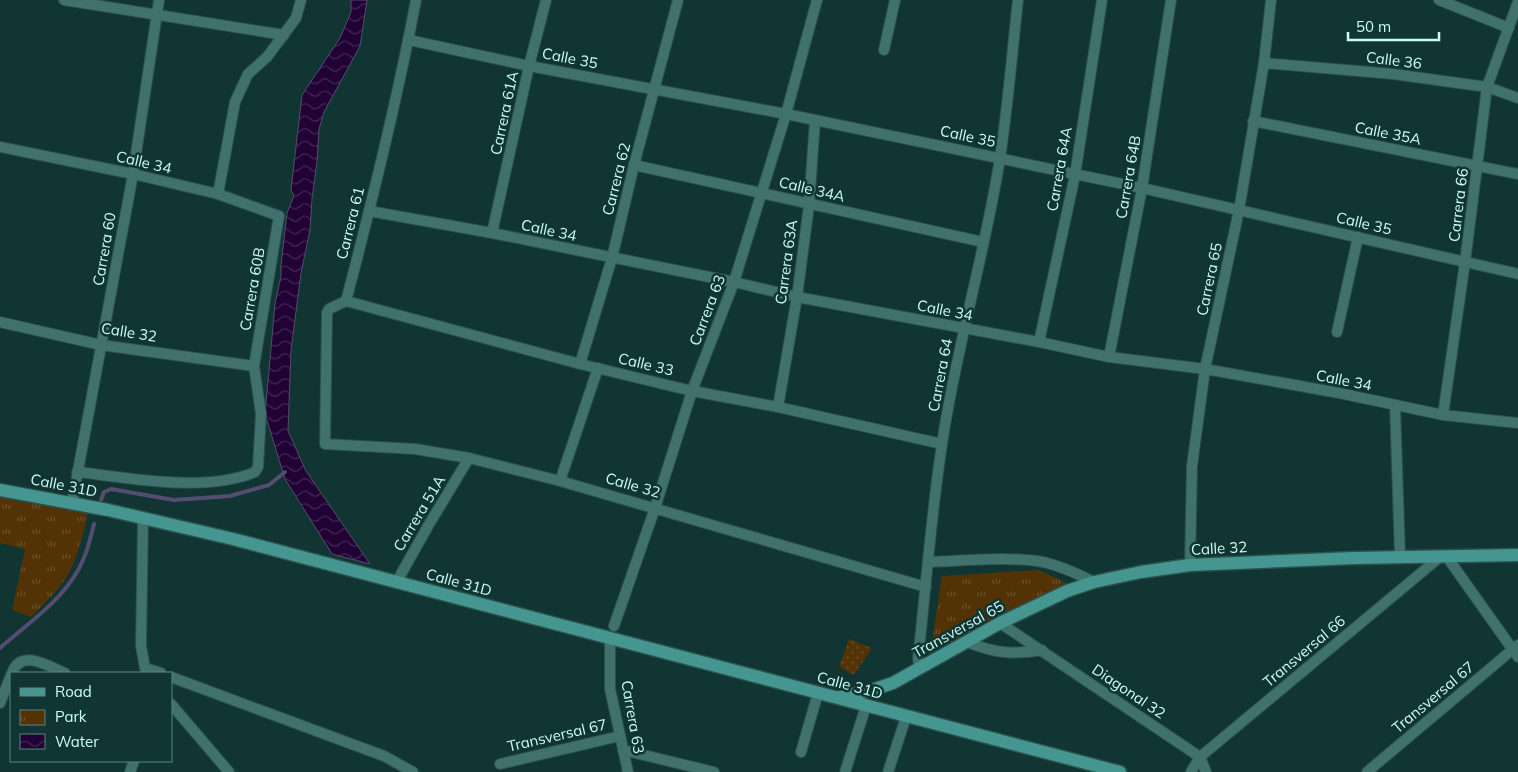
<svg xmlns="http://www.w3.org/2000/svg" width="1518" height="772" font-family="Mulish,sans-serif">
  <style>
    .grass { fill: url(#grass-dots) }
    .park { fill: url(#park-tufts) }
    .water { fill: url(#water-waves); stroke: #544d70 }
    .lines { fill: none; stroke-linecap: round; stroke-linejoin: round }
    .stream { stroke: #544d70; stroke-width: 4 }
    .street-casing { stroke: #2a514e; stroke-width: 12 }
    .secondary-casing { stroke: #2a514e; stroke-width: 15 }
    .street { stroke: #41716d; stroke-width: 10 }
    .secondary { stroke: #459690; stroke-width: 12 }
    .labels { text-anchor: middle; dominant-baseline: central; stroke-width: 5; stroke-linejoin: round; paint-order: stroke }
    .street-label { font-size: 15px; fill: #cafdf8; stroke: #103532 }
  </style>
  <defs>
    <pattern id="grass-dots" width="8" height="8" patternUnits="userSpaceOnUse" patternTransform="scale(1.25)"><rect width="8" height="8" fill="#533306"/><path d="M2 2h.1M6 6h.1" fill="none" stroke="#6a512b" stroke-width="1.8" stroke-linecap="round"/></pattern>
    <pattern id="park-tufts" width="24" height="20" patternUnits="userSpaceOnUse" patternTransform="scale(1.25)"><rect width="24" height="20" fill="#533306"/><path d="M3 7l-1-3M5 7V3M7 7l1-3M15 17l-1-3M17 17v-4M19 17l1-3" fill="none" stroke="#6a512b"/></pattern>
    <pattern id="water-waves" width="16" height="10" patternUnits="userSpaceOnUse" patternTransform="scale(1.25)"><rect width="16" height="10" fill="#220235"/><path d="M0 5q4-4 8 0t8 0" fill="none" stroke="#412853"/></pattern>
  </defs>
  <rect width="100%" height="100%" fill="#103532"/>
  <polygon class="grass" points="849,639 872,648 854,675 839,667"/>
  <g class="park">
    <path d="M0,496L88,513C83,534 78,557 67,576C58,591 44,604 31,617L12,610L25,549L0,543Z"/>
    <polygon points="1038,570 1067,583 930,655 942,576"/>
  </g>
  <polygon class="water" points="351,0 367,0 360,46 324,112 319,129 317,161 312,199 310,230 301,273 291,350 288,431 306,471 370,564 332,554 285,479 265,414 275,304 281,276 281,265 287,213 294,196 291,190 302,95 340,38 351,12"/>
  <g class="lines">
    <g class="stream">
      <polyline points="101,500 104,492 111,489 174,500 230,496 269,485 285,472"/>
      <path d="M0,648C27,624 59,603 77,572C86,557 90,540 94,524"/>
    </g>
    <g class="street-casing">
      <g id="street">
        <polyline points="64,0 284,35"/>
        <polyline points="1439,0 1509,28"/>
        <polyline points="409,40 529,66 786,114 1142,188 1518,274"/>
        <polyline points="884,50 895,0"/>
        <polyline points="1264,63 1393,74 1487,87 1518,98"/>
        <polyline points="1253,121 1518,174"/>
        <path d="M0,147L133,174L218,194L279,216L254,366L261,414L258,467L255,472C205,493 131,478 77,472"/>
        <polyline points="634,165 983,242"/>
        <polyline points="218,194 235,102 248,74 267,57 296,18 301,0"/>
        <polyline points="369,211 492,233 734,282 797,297 1039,342 1109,357 1205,369 1339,393 1443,415 1518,423"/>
        <polyline points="492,233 529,66 546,0"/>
        <polyline points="346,301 329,309 327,313 325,444 415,449 469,458 560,481 926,587"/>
        <polyline points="346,301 580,364 692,391 778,407 942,444"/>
        <path d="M346,301C372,202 397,101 416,0"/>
        <polyline points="0,322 101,345 254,366"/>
        <polyline points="1337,332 1358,237"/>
        <polyline points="1039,342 1075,175 1102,0"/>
        <polyline points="1109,357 1142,188 1171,0"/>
        <polyline points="580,364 612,258 634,165 678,0"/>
        <polyline points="1395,405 1400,556"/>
        <polyline points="778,407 797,297 809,205 815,120"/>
        <polyline points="1443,415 1465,262 1487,87 1518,2"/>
        <polyline points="560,481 598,368"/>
        <polyline points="72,503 133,174 159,0"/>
        <polyline points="143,518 141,646 145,668 149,673"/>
        <polyline points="1447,557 1518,657"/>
        <path d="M928,562C963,561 1010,556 1043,562C1061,566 1078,574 1094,582"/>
        <polyline points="1190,565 1192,466 1205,369 1239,210 1264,63 1271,0"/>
        <polyline points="396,583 428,526 469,458"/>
        <polyline points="1000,623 1200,757 1206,772"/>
        <polyline points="614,626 655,508 692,391 734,282 786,114 817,0"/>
        <polyline points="610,638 610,689 628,772"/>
        <path d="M967,642C994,653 1013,655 1042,650"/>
        <polyline points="145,668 161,673"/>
        <path d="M920,668L918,659C926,587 931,515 942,444C956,348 985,254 1000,158C1008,106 1012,53 1018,0"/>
        <path d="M12,673C21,648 48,666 65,673"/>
        <polyline points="171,677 384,756 413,772"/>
        <polyline points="0,703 11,675"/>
        <polyline points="171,704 229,772"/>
        <polyline points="623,750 714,772"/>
        <polyline points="801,752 818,693"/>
        <polyline points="500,764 620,736"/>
        <polyline points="130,772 134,761"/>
        <polyline points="845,772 866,706"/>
        <polyline points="888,772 906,717"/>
        <polyline points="1191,772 1200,757 1440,557"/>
        <polyline points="1367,772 1518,645"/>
      </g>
    </g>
    <g class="secondary-casing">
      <g id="secondary">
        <polyline points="0,490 108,510 233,539 1120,772"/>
        <polyline points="839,697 869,691 893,683 1000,623 1067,591 1094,582 1141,572 1190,565 1354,558 1518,555"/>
      </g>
    </g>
    <use href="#street" class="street"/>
    <use href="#secondary" class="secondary"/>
  </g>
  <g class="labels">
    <g class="street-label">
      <text transform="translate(570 58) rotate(11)">Calle 35</text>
      <text transform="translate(1394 60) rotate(7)">Calle 36</text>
      <text transform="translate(504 113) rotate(-78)">Carrera 61A</text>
      <text transform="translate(1388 133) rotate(11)">Calle 35A</text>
      <text transform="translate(968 136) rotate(12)">Calle 35</text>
      <text transform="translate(144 162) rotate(13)">Calle 34</text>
      <text transform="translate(1059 169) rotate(-80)">Carrera 64A</text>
      <text transform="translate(1128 177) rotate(-80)">Carrera 64B</text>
      <text transform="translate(616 179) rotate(-76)">Carrera 62</text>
      <text transform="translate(812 189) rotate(13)">Calle 34A</text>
      <text transform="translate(1458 205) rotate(-83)">Carrera 66</text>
      <text transform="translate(350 223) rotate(-76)">Carrera 61</text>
      <text transform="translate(1364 223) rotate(13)">Calle 35</text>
      <text transform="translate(549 230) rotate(12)">Calle 34</text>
      <text transform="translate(104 249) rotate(-80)">Carrera 60</text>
      <text transform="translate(786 262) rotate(-82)">Carrera 63A</text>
      <text transform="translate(1209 279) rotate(-78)">Carrera 65</text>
      <text transform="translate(252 289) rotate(-80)">Carrera 60B</text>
      <text transform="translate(707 310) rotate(-69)">Carrera 63</text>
      <text transform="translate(945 310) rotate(11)">Calle 34</text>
      <text transform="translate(129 332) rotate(9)">Calle 32</text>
      <text transform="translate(646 364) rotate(13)">Calle 33</text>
      <text transform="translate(940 375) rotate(-79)">Carrera 64</text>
      <text transform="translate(1344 380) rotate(11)">Calle 34</text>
      <text transform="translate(64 485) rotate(11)">Calle 31D</text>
      <text transform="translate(633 485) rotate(16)">Calle 32</text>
      <text transform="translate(419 513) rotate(-59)">Carrera 51A</text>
      <text transform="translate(1219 548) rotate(-3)">Calle 32</text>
      <text transform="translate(459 582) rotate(15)">Calle 31D</text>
      <text transform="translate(958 629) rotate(-29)">Transversal 65</text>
      <text transform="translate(1304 651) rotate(-40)">Transversal 66</text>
      <text transform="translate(850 685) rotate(15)">Calle 31D</text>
      <text transform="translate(1129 691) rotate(34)">Diagonal 32</text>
      <text transform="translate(1433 697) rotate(-40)">Transversal 67</text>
      <text transform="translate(633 717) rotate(80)">Carrera 63</text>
      <text transform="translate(557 735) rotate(-13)">Transversal 67</text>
    </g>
  </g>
  <rect x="10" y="672" width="162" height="90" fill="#103532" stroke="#5a8581"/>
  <rect x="20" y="688" width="25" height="8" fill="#459690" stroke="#5a8581"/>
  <text x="55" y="697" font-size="15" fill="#cafdf8">Road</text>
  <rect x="20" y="710" width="25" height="15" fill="url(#park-tufts)" stroke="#5a8581"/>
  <text x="55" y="722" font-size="15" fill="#cafdf8">Park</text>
  <rect x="20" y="734" width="25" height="15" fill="url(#water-waves)" stroke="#5a8581"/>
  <text x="55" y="747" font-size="15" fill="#cafdf8">Water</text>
  <path d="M1348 32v8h91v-8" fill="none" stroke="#cafdf8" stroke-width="2.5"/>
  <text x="1356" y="32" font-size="15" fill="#cafdf8" stroke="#103532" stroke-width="4" paint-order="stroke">50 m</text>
</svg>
